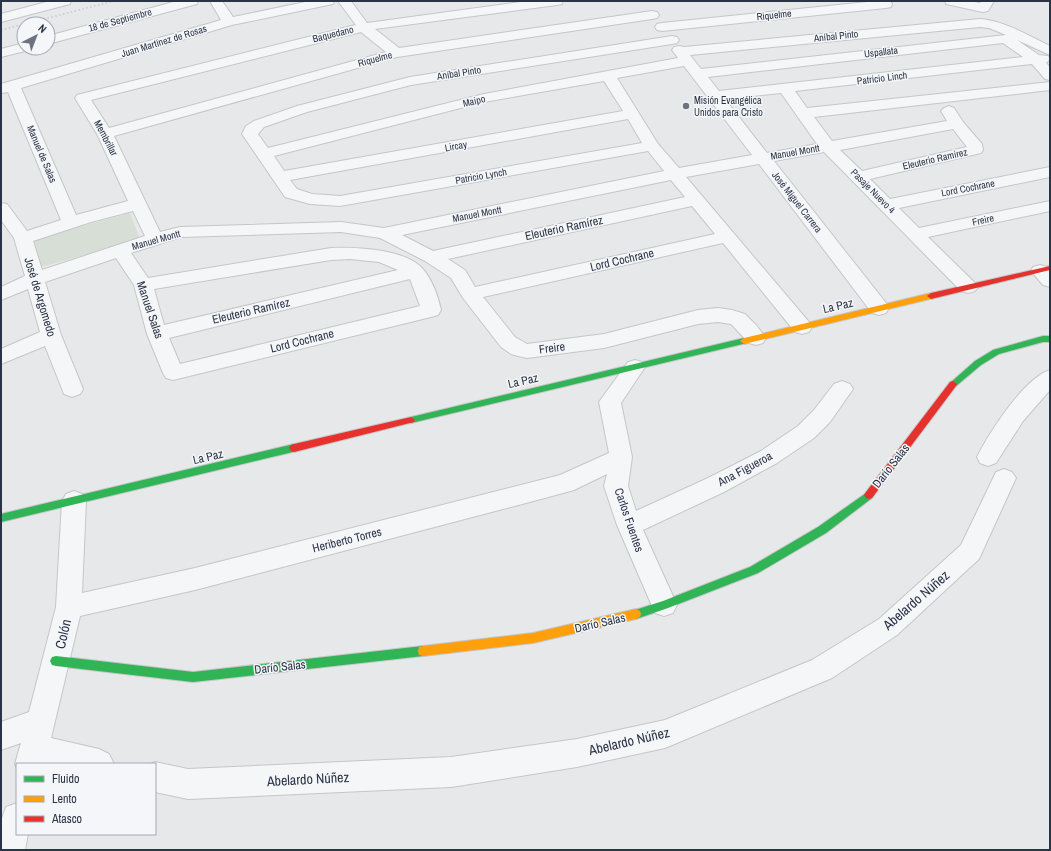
<svg xmlns="http://www.w3.org/2000/svg" width="1051" height="851" viewBox="0 0 1051 851" font-family="'Archivo Narrow',sans-serif">
  <rect width="100%" height="100%" fill="#e6e8ea"/>
  <path fill="#d6ded6" d="M130,213L140,239L38,268L30,240Z"/>
  <g fill="none" stroke-linecap="round" stroke-linejoin="round">
    <defs>
      <path id="street" d="M50,1H71L70,4L1,22V14Z
        M177,1H198L197,4L48,44V36Z
        M210,1H222L233,17L310,1H334L333,4L328,5L232,25L21,88L76,215L128,201L97,134L75,98L77,95L356,25L338,1H351L367,23L528,1H563L562,4L557,5L375,29L399,48L652,11L657,12L659,15L657,18L652,19L397,57L114,136L160,232L180,227L341,222L384,228L664,171L648,151L340,206L310,204L285,197L242,134L246,126L254,121L297,106L410,77L672,36L677,37L679,40L677,43L672,44L411,85L307,112L264,127L258,134L268,148L484,94L678,58L672,50L674,47L679,46L684,47L980,19C1005,21 1027,35 1050,46V55L1017,40L1039,55L1048,56L1050,59L1046,63L1050,67V80L1045,79L1032,64L795,91L807,108L1050,82V90L814,117L832,141L947,121L941,111L944,108L949,106L954,108L963,122L982,144L983,150L981,153L870,179L890,199L1050,167V177L899,208L919,228L1050,201V211L928,237L975,283L978,287L975,291L968,293L961,291L824,152L774,161L886,303L889,308L886,313L879,315L872,313L759,164L686,177L809,322L812,327L809,332L802,334L795,332L723,243L483,297L515,337L527,344L604,334L698,310L718,308L732,310L745,314L756,325L766,338L763,343L756,345L749,343L731,324L718,322L698,324L604,348L527,358L518,356L511,354L501,347L463,298L451,278L425,261L380,238L341,232L181,237L131,253L148,278L331,248C356,247 404,249 422,268C432,279 438,296 441,310L438,315L431,317L173,380L166,378L163,373L147,334L134,285L116,258L45,282L61,335L83,389L80,394L72,397L64,394L45,346L1,364V349L40,332L28,289L1,300V287L25,276L14,238L1,220V203L7,204L27,231L61,220L8,92L1,93V84L221,20ZM980,27L989,28L1006,35L701,69L690,55ZM361,32L386,52L109,128L91,100ZM1003,43L1023,57L719,91L708,77ZM684,66L752,155L679,168L658,144L617,78ZM604,81L623,111L284,171L274,156L484,102ZM781,93L817,144L767,153L725,99ZM628,119L642,143L340,196L312,194L297,189L290,180ZM953,129L967,147L862,171L840,150ZM671,180L685,197L433,251L402,235ZM692,206L715,234L475,287L465,270L448,259ZM133,211L145,236L42,270L33,241L91,222ZM350,259L379,262L398,270L164,325L154,289L331,260ZM410,279L420,306L180,364L169,338Z
        M877,1H890L892,4L891,7L886,8L662,31L657,30L655,27L657,24L662,23Z
        M945,1H969L980,3L981,1H994L988,11L983,12L946,4Z
        M24,43V48H30L29,50L1,57V49Z
        M1040,265L1047,267L1050,270V287L1043,285L1031,271L1033,267Z
        M635,360L642,362L645,367L621,403L632,457L628,486L636,511L708,478L761,451L798,426L814,410L834,384L842,381L850,384L853,389L830,422L814,438L777,463L724,492L643,530L677,605L673,613L664,616L655,613L617,525L604,486L607,474L574,490L541,499L195,590L80,616L51,738L99,749L109,754L114,764H17V768L15,764L21,743L1,750V722L29,712L56,607L62,501L66,494L74,491L82,494L86,501L82,593L195,568L560,475L609,453L599,402L628,362Z
        M1050,370V390L1023,421L996,463L988,466L980,463L977,457C989,433 1024,378 1050,370Z
        M1004,469L1012,472L1016,478L979,559L897,635L832,678L665,748L577,767L451,787L188,799L155,792V764H151L155,762L188,769L451,757L577,739L665,720L812,660L879,619L961,545L996,472Z
        M17,803V834H28L25,850H1V821L6,807Z"/>
      <path id="fast" d="M1043,336H1050V342H1043L999,354L981,365L956,386H950L949,384L975,361L993,350Z
        M744,338L748,341L747,343L411,423L407,420L411,417Z
        M294,444L297,445L299,448L297,451L1,522V514Z
        M869,491L872,492L874,495L872,498L826,533L758,573L668,608L636,619L632,617L631,614L632,611L663,601L750,567L818,527Z
        M423,646L427,647L428,651L427,655L423,656L193,682L56,666L52,665L50,661L52,657L56,656L193,672Z"/>
      <path id="slow" d="M931,293L934,294L935,296L934,298L744,344L740,341L744,338Z
        M636,609L640,611L641,614L640,617L636,619L533,643L423,656L419,655L418,651L419,647L423,646L533,633Z"/>
      <path id="jam" d="M1050,266V270L931,299L927,296L931,293Z
        M953,381L957,384L956,386L872,498L869,499L866,498L864,495L866,492L950,382Z
        M411,417L415,420L414,422L294,452L291,451L289,448L291,445L294,444Z"/>
    </defs>
    <use href="#street" stroke="#c4c6c8" stroke-width="2"/>
    <use href="#fast" stroke="#c4c6c8" stroke-width="2"/>
    <use href="#slow" stroke="#c4c6c8" stroke-width="2"/>
    <use href="#jam" stroke="#c4c6c8" stroke-width="2"/>
    <use href="#street" fill="#f5f6f7" fill-rule="evenodd"/>
    <use href="#fast" fill="#30b455" fill-rule="evenodd"/>
    <use href="#slow" fill="#ff9f0a" fill-rule="evenodd"/>
    <use href="#jam" fill="#e5322d" fill-rule="evenodd"/>
    <path stroke="#cecfd2" stroke-width="2" stroke-dasharray="1.5 2.5" stroke-linecap="butt" d="M1,30L114,1"/>
  </g>
  <circle fill="#6c737f" stroke="#f4f6f9" stroke-width="1.5" cx="686" cy="106" r="4"/>
  <g text-anchor="middle" dominant-baseline="central" stroke-width="3" stroke-linejoin="round" paint-order="stroke">
    <g font-size="10" fill="#2b3445" stroke="#f4f6f9">
      <text transform="translate(774 15) rotate(-6)">Riquelme</text>
      <text transform="translate(120 20) rotate(-15)">18 de Septiembre</text>
      <text transform="translate(333 34) rotate(-14)">Baquedano</text>
      <text transform="translate(836 36) rotate(-6)">Aníbal Pinto</text>
      <text transform="translate(164 41) rotate(-17)">Juan Martínez de Rosas</text>
      <text transform="translate(881 52) rotate(-7)">Uspallata</text>
      <text transform="translate(375 59) rotate(-15)">Riquelme</text>
      <text transform="translate(459 73) rotate(-9)">Aníbal Pinto</text>
      <text transform="translate(882 78) rotate(-7)">Patricio Linch</text>
      <text transform="translate(474 101) rotate(-13)">Maipo</text>
      <text transform="translate(106 138) rotate(62)">Membrillar</text>
      <text transform="translate(456 146) rotate(-10)">Lircay</text>
      <text transform="translate(795 152) rotate(-10)">Manuel Montt</text>
      <text transform="translate(42 154) rotate(67)">Manuel de Salas</text>
      <text transform="translate(935 159) rotate(-13)">Eleuterio Ramirez</text>
      <text transform="translate(481 176) rotate(-10)">Patricio Lynch</text>
      <text transform="translate(968 188) rotate(-11)">Lord Cochrane</text>
      <text transform="translate(873 191) rotate(45)">Pasaje Nuevo 4</text>
      <text transform="translate(797 202) rotate(52)">José Miguel Carrera</text>
      <text transform="translate(477 214) rotate(-11)">Manuel Montt</text>
      <text transform="translate(983 220) rotate(-12)">Freire</text>
      <text transform="translate(156 240) rotate(-16)">Manuel Montt</text>
    </g>
    <g font-size="10" fill="#2b3445" stroke="#f4f6f9" text-anchor="start">
      <text x="694" y="100">Misión Evangélica<tspan x="694" dy="12">Unidos para Cristo</tspan></text>
    </g>
    <g font-size="12" fill="#2b3445" stroke="#f4f6f9">
      <text transform="translate(564 228) rotate(-12)">Eleuterio Ramírez</text>
      <text transform="translate(622 260) rotate(-13)">Lord Cochrane</text>
      <text transform="translate(40 297) rotate(73)">José de Argomedo</text>
      <text transform="translate(838 306) rotate(-13)">La Paz</text>
      <text transform="translate(150 310) rotate(71)">Manuel Salas</text>
      <text transform="translate(251 311) rotate(-13)">Eleuterio Ramírez</text>
      <text transform="translate(302 341) rotate(-14)">Lord Cochrane</text>
      <text transform="translate(552 348) rotate(-7)">Freire</text>
      <text transform="translate(523 381) rotate(-13)">La Paz</text>
      <text transform="translate(208 457) rotate(-13)">La Paz</text>
      <text transform="translate(891 466) rotate(-52)">Darío Salas</text>
      <text transform="translate(745 469) rotate(-28)">Ana Figueroa</text>
      <text transform="translate(629 520) rotate(71)">Carlos Fuentes</text>
      <text transform="translate(347 540) rotate(-14)">Heriberto Torres</text>
      <text transform="translate(600 623) rotate(-13)">Darío Salas</text>
      <text transform="translate(280 667) rotate(-6)">Darío Salas</text>
    </g>
    <g font-size="14" fill="#2b3445" stroke="#f4f6f9">
      <text transform="translate(916 600) rotate(-41)">Abelardo Núñez</text>
      <text transform="translate(63 634) rotate(-77)">Colón</text>
      <text transform="translate(629 741) rotate(-13)">Abelardo Núñez</text>
      <text transform="translate(308 779) rotate(-3)">Abelardo Núñez</text>
    </g>
  </g>
  <rect width="1051" height="851" fill="none" stroke="#2b3445" stroke-width="4"/>
  <rect x="16" y="763" width="140" height="72" fill="#f4f6f9" stroke="#a4a8b1"/>
  <rect x="24" y="776" width="20" height="6" fill="#30b455" stroke="#a4a8b1"/>
  <text x="52" y="783" font-size="12" fill="#2b3445">Fluido</text>
  <rect x="24" y="796" width="20" height="6" fill="#ff9f0a" stroke="#a4a8b1"/>
  <text x="52" y="803" font-size="12" fill="#2b3445">Lento</text>
  <rect x="24" y="816" width="20" height="6" fill="#e5322d" stroke="#a4a8b1"/>
  <text x="52" y="823" font-size="12" fill="#2b3445">Atasco</text>
  <g transform="translate(36 36) rotate(42)"><circle r="19" fill="#f4f6f9" stroke="#a4a8b1"/>
  <path d="M0-3L7 15L0 10L-7 15Z" fill="#6c737f"/>
  <text y="-6" font-size="11" font-weight="bold" text-anchor="middle" fill="#2b3445">N</text>
  </g>
</svg>
